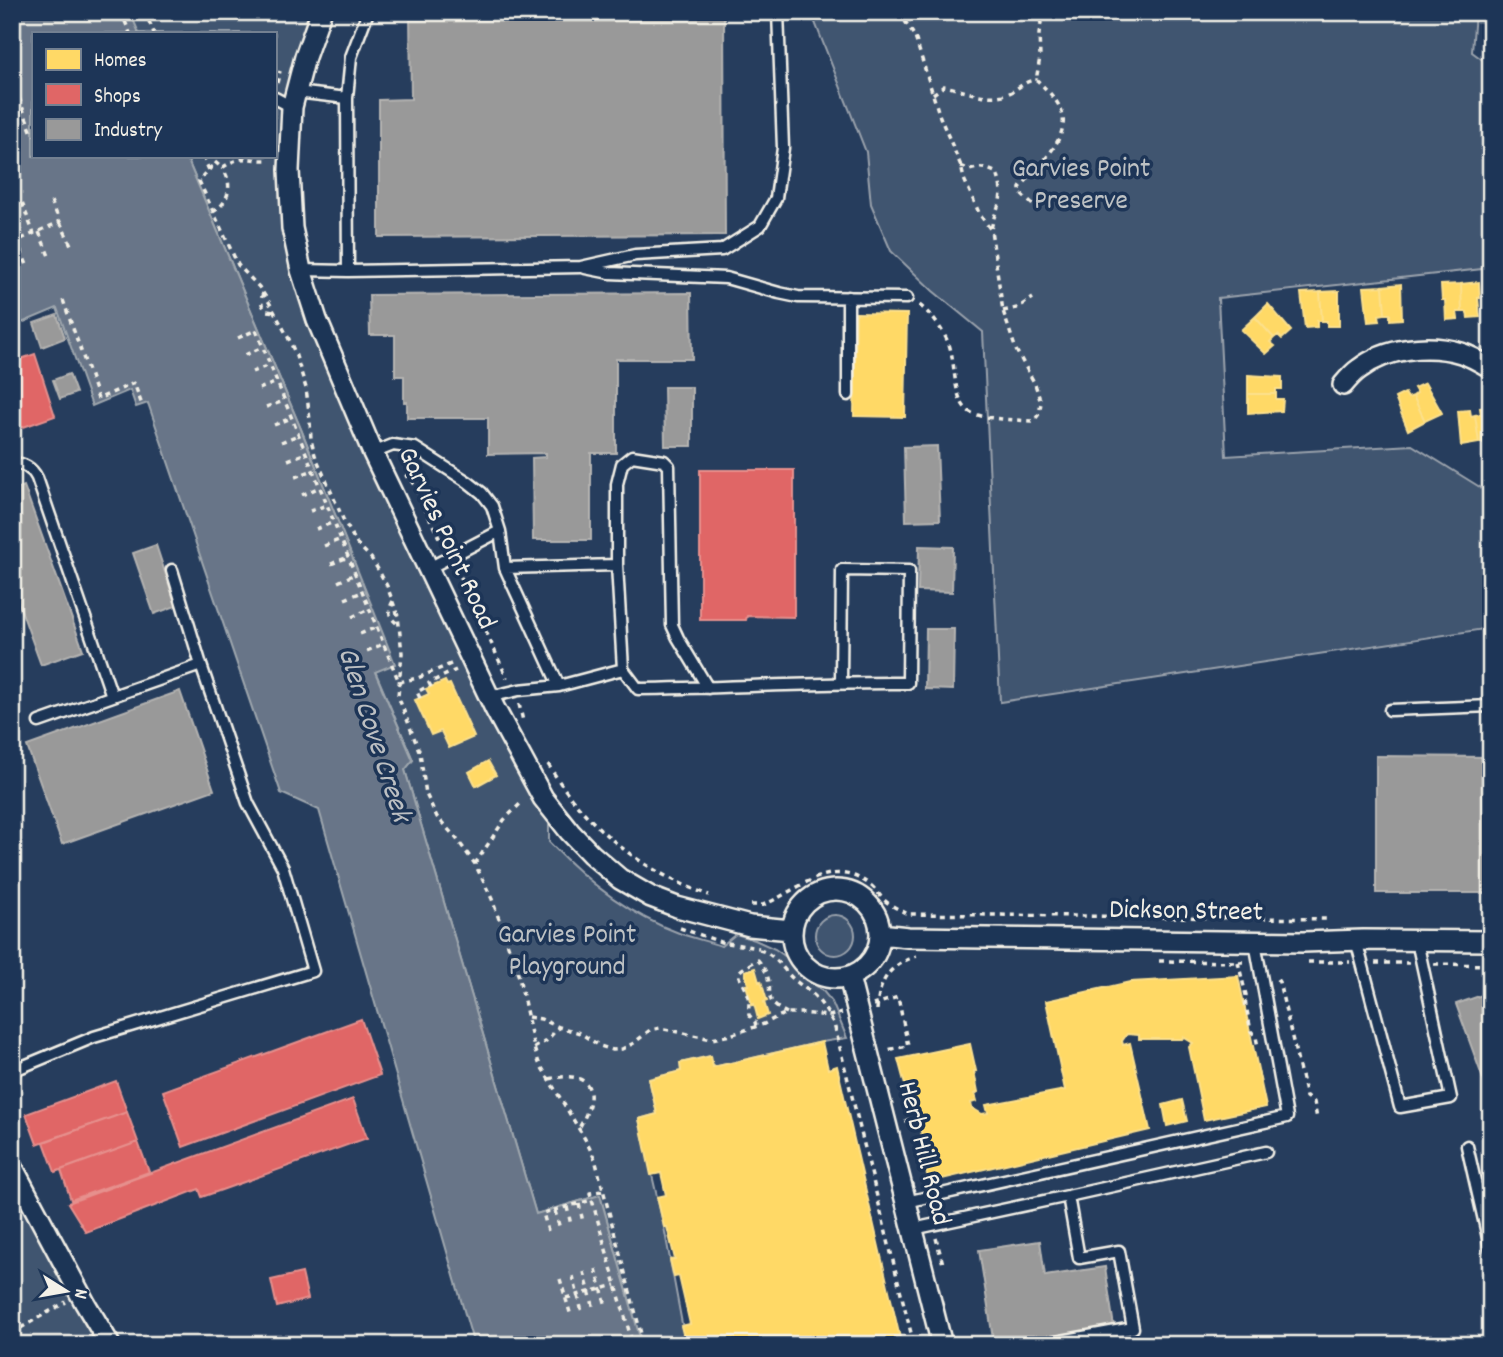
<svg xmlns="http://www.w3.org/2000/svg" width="1503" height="1357" viewBox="0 0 1503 1357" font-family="Dekko,sans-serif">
  <rect width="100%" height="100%" fill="#263d5d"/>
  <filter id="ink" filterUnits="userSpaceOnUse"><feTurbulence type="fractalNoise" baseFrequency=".0143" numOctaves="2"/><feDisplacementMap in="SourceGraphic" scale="14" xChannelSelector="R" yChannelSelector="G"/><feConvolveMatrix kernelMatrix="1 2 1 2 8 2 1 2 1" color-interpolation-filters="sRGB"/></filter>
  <g filter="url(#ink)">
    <path fill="#40546f" stroke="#9aa2ac" stroke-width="2" d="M122,12H324L294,107L293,209L319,319L549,817V842C585,880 629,915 679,933C692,938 707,941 721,946L736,934L755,940L775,949L786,957L803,976L823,991L832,1002L847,1038L822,1042L713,1067L710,1056L680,1063L681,1071L649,1079L657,1114L639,1119L664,1227L686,1345H642L600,1195L536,1214L405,770L413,760L375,671L394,664L301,429L186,156H275V33H131Z
      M811,12H1475L1472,52L1491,66V268L1218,298L1226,456L1412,445L1491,494V628L1000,702L983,332L933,291L891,251L871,204L866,152Z
      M815 935a20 20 0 1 1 40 0a20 20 0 1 1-40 0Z
      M12,1166L114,1345H12Z"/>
    <path fill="#677588" stroke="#9fa7ae" stroke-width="2" d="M12,12H130L139,33H33V156H186L301,429L395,664L375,672L413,760L405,770L536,1214L600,1195L642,1345H474L319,810L281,793L148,403L136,407L130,390L92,406L57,308L12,327Z"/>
    <path fill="#ffd966" stroke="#fce08d" stroke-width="2" d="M1479,282L1480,298H1478L1480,317L1468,318L1467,312H1462L1461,284Z
      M1401,284L1402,319L1390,320V314H1385L1383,286Z
      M1461,284L1462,312H1457L1458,319L1446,320L1445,300H1442L1441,285Z
      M1383,286L1385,314L1379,315L1380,321L1368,322L1364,287Z
      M1339,291V326H1327V321H1322L1320,292Z
      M1320,292L1322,321H1317V327L1305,328L1301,293Z
      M1268,304L1291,331L1282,339L1278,335L1274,338L1255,317Z
      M856,313L907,314L905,417L854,416Z
      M1255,317L1274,338L1270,342L1275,346L1266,354L1241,330Z
      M1248,375L1282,377V389H1276V394H1248Z
      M1425,383L1442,413L1425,421L1413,396L1417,393L1414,388Z
      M1405,393L1408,398L1413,396L1425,421L1408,430L1395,398Z
      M1248,394H1276V399H1283L1282,411L1248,413Z
      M1491,407V442L1479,443L1475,415L1481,414L1480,408Z
      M1470,410L1471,416L1475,415L1479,443L1461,446L1458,411Z
      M445,681L447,685L450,684L474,737L449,748L441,731L431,735L415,700L429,694L426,689Z
      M488,761L496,775L476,786L469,772Z
      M755,968L759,982L761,981L767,1001L764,1002L768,1015L758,1019L754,1004L752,1005L746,985H748L745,971Z
      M1238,976L1266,1107L1204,1120L1189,1047L1193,1043L1183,1037L1182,1039H1139V1035L1127,1034L1122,1041L1123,1045L1130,1043L1150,1130L929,1182L923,1158H927L910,1084L905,1085L898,1059L970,1044L976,1071H974L978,1092L975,1094L977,1101L971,1103L972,1108L982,1114L988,1113L986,1105L1065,1090L1046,1001L1130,982Z
      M822,1042L828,1069L837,1066L900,1338L872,1345H686L681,1326L690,1324L679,1276L674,1277L670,1260L675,1259L667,1227H664L657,1197L666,1195L661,1173L651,1175L639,1119L657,1114L649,1079L681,1071L680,1063L711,1056L713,1067Z
      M1182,1100L1187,1121L1167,1126L1163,1105Z"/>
    <path fill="#e06666" stroke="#e6908d" stroke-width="2" d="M35,354L55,416L12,431V362Z
      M700,470H794V617L747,616L746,620H700Z
      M12,715L19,734L12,737Z
      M361,1019L380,1075L183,1147L163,1091Z
      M116,1081L127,1112L37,1144L26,1114Z
      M353,1099L367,1138L202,1197L199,1189L86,1232L68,1203Z
      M127,1112L138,1142L55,1172L44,1142Z
      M138,1142L149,1172L71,1200L61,1170Z
      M302,1273L308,1299L277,1307L271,1280Z"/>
    <path fill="#999" stroke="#b4b3b1" stroke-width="2" d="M410,12H724L725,235L379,237V100L411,99Z
      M691,293L692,359H616V453H591V540H533L532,458L546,457V453L488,454V418H407V402H404V376H395V335H370L369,295Z
      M57,315L65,338L42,347L34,323Z
      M69,374L76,393L60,399L53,380Z
      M664,387H692V446H665Z
      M937,446L940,520L906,521L904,447Z
      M24,486L83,650L41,665L12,585V491Z
      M156,545L176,606L154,614L133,553Z
      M919,546L953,547L952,592L918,591Z
      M926,629H954L953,690L925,689Z
      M180,691L214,790L62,844L27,746Z
      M1376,756L1491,757V893H1376Z
      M1491,992V1101L1456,1004Z
      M1040,1241L1045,1276L1105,1267L1114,1327L994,1345L979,1250Z"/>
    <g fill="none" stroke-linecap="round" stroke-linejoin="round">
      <defs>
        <path id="service" d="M368,12L351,57L347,98L348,271L581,267L635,255L722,250L760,226L776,198L783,148L778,12
          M296,92L347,98
          M275,98L292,107
          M585,268L610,273L726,278L779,293L798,297L907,298
          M301,270L348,271
          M848,395V297
          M373,453L393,445L415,448L468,482L482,493L492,506L500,531L505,568L559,686
          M12,463C24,463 32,468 37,478L112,696
          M617,565V484L622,464L632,456L664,461L669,466L672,625L678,638L708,688
          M427,569L500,531
          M172,570L201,665
          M623,669L638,689C728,688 818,682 908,683L909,571L842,570L841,682
          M489,697L519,690L559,686L623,669L617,565L505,568
          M1390,710L1491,706
          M1356,940L1400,1107L1451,1098L1417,941
          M12,1071L94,1037L313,971L283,868L248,803L201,665L39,722
          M1467,1146L1491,1251
          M1068,1196L1266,1152
          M906,1202L1287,1117L1255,942
          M913,1229L1068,1196L1079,1258L1119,1251L1133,1328L1039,1345
          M875,1344V1345"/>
        <path id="minor" d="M321,12L305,57L292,107L289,170L292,228L301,270L317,320L373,453L495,709L543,798L570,832L591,854L620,879L651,897L677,907L750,926L791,930
          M1343,385C1348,379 1353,373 1359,369C1386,348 1429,343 1461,353C1471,356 1481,362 1491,368
          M792 934a44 44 0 1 1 88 0a44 44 0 1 1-88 0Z
          M880,934L908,937L1303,942L1363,940L1491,941
          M849,977L942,1345
          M12,1166L85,1303L110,1345"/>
      </defs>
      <use href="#service" stroke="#f4f1e8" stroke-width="15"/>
      <use href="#minor" stroke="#f4f1e8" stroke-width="24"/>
      <path stroke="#f4f1e8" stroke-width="3.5" stroke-dasharray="5 5" stroke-linecap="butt" d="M121,12L130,33
        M145,12L154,33
        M902,12L903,18L915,37L940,117L961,166L964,179L980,215L991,230L1003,311L1016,350L1035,384L1041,403L1039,414L1036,418L1032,421C1017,420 984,419 972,413C951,403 957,362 948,342C941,327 931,314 918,304
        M1036,12L1041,23L1039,34L1040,57L1037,75V80
        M12,80L19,98L12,101
        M277,83L280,71
        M933,94L944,86C964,90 986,101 1007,94C1018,90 1024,80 1037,80C1046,89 1056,98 1061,110C1073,137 1035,169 1020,188V193L1036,208
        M19,98L33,136
        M203,156L209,170L199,181L238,265L259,287L269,302L288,337L295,353L306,388L310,420L311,440L315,455L343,519L357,544L371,558L379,571L387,586L398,616L402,653L398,696L420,753L426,794L437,817L456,838L475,864L492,899L519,977L534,1048L539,1063L585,1139L595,1159L644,1345
        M961,166L970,170C981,166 986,168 997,173C1007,202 995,205 991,230
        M209,170L215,162L222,168C243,153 247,161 269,160
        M22,203L34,234
        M213,212C229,203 234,183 222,168
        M60,222L71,245
        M39,232L49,256
        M17,241L27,265
        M12,243L60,222L51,201
        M263,293C260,301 261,305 267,311L275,312
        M63,300L98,399L134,383L142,405
        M1003,311L1017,308L1033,298
        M238,338L256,330L399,682L418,678L453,663
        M245,355L263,347
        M252,372L269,365
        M259,389L277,382
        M266,407L284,401
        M274,425L291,418
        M281,442L298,435
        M288,460L306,453
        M295,477L313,470
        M405,477L409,475L443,546
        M302,495L320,487
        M310,511L327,505
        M316,529L334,522
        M324,546L341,539
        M331,564L348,557
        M456,568L465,585L507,678
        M338,582L355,574
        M345,599L362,592
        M393,601C387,612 389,618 399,625
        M352,617L369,609
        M360,634L377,627
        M367,651L383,644
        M431,687L429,683L456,670
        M420,698L417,692L430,685
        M519,704L523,721
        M548,764C585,826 641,871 709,895
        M475,864L504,820L523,801
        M751,905H763
        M763,907V905C798,891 829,856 869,884C876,889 879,895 884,900C891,906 900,910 908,914L1330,919
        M680,928L721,942L759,948
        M759,950C777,954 783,972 797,982C804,988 812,992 818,1000C824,1007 829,1016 834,1024L914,1345
        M1159,961L1243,962
        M1238,962L1246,995L1245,1000L1251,1031L1256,1037L1258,1047
        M1308,962H1350
        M1375,963H1409
        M1434,964L1491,965
        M1277,979L1279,982L1306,1097L1314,1102L1317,1119
        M873,1005L898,997L908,1046L887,1050L886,1048
        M877,1010C879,980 889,965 917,956
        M528,1017L541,1019L559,1027
        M756,1026L755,1022L749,1015C748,1009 750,1003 748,997C740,973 728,975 758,960C761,964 765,969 767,975C774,993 761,1001 787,1013
        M534,1048L546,1041L559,1027L580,1033L600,1046L613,1050L622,1049L634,1043L650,1030L660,1028L712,1039L730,1035L764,1024L777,1017L787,1013H801L829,1016L842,1013
        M549,1079C594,1069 599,1094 579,1128
        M905,1121L918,1117
        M602,1191L590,1193L633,1345
        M579,1204L583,1222
        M567,1207L571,1225
        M555,1211L560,1229
        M548,1231L543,1213L592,1200
        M936,1238L943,1264
        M596,1269L606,1306
        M584,1272L594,1309
        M573,1276L582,1312
        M560,1279L571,1316
        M566,1298L616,1285
        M12,1333L66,1302"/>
      <use href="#service" stroke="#1d3557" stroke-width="10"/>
      <use href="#minor" stroke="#1d3557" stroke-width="19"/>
    </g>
  </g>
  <g text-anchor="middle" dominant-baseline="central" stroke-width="7" stroke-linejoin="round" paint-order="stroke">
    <g font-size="28" fill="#bec2c4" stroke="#1d3557">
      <text x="1081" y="171">Garvies Point<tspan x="1081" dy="32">Preserve</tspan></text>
      <text x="567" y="937">Garvies Point<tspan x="567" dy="32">Playground</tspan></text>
    </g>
    <g font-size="28" fill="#f4f1e8" stroke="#1d3557">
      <text transform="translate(445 539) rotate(65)">Garvies Point Road</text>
      <text transform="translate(1186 913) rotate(1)">Dickson Street</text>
      <text transform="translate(922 1154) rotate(76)">Herb Hill Road</text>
    </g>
    <g font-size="30" font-style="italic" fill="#bcbfc2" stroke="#1d3557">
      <text transform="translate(372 735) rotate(72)">Glen Cove Creek</text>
    </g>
  </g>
  <rect width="1503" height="1357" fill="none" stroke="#1d3557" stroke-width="42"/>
  <rect x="21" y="21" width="1461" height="1315" fill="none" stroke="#f4f1e8" stroke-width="2.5" filter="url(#ink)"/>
  <rect x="32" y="32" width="245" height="126" fill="#1d3557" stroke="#738091" stroke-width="2"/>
  <rect x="46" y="49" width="35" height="21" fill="#ffd966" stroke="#738091" stroke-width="2"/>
  <text x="94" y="66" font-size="21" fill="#f4f1e8">Homes</text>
  <rect x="46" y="84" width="35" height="21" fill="#e06666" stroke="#738091" stroke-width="2"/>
  <text x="94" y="102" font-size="21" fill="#f4f1e8">Shops</text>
  <rect x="46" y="119" width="35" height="21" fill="#999999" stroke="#738091" stroke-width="2"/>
  <text x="94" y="136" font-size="21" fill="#f4f1e8">Industry</text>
  <g transform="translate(66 1291) rotate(101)" stroke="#1d3557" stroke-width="5" paint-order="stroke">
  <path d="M0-5L12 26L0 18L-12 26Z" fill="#f4f1e8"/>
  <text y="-10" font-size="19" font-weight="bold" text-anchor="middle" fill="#f4f1e8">N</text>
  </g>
</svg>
